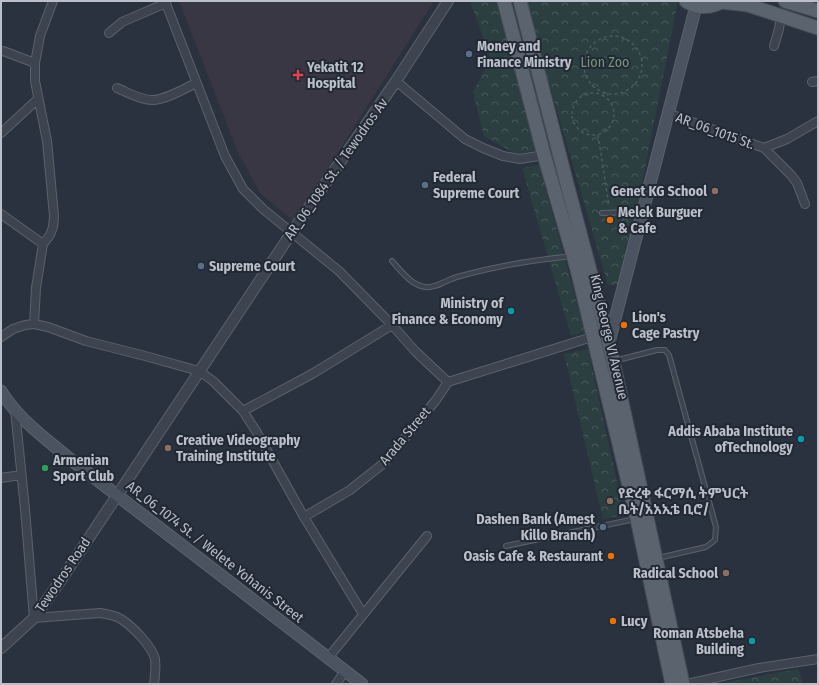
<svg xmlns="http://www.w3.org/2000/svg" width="819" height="685" viewBox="0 0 819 685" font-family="'Fira Sans Condensed','Noto Sans Ethiopic',sans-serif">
  <defs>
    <pattern id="forest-crowns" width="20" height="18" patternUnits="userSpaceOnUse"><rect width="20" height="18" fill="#2c3f40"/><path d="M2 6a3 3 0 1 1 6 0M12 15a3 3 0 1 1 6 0" fill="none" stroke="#48595a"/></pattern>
  </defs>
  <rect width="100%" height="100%" fill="#29323e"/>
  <path fill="#393743" d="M179,1H434L294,222L260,193L237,150Z"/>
  <path fill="url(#forest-crowns)" d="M470,1H498L539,150L516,154L484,136L473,92L491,59Z
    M525,1H678L622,285H608Z
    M539,165L585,332L571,336L522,168Z
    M588,349L624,515L603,519L564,354Z
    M798,669L804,684H715Z"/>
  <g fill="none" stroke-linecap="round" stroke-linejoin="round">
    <defs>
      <path id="service" d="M602,213L637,212
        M392,261C401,271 411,285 425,287C435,289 448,279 457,277C495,266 533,260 572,256
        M614,361L657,350H665L669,355L716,527L715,540L706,547L658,558
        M506,546L635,519"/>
      <path id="minor" d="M165,1L225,156L243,189L263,209L339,271L392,325L416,352L448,382
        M109,33L122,22L166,3
        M774,46L779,29L781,16
        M3,51L35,63
        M396,81L465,139L483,148L503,156L520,159L544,155
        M812,82L818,81
        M117,88C127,92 140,100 152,100C165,100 184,89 196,83
        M667,113L764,148L787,139L818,121
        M1,133L38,99
        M764,148L791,175L797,183L805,204
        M1,214L43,244
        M34,324L36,288L43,244L50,235L53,227L54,216L47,141L35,81V63L40,36L53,1
        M1,337L13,329L25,325L34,324L48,327L86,341L145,356L199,371L213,381L243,411L256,431L304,517
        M15,410L25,509L34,618L100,613C107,614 114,615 121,619C132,626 152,646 155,659C156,667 155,676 154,684
        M243,411L312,374L392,325
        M1,478L21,475
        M363,614L304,517L350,490L384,463L436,400L448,382L592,337
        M328,658L427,536
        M336,684L345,671
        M687,684L759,668L818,659"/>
      <path id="tertiary" d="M1,648L34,618L61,580L292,232L396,81L448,1"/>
      <path id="secondary" d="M597,356L609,342L696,6
        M1,391C18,419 45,438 70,459L362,684"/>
      <path id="primary" d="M504,1L544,155L577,269L637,519L672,684
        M520,1L567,184L609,342L683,684
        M686,1C698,9 712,8 723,1
        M785,1L818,11
        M722,2L748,5L818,28"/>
    </defs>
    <use href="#service" stroke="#5b626c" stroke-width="6"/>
    <use href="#minor" stroke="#5b626c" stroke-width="10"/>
    <use href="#tertiary" stroke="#5b626c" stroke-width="12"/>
    <use href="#secondary" stroke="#5b626c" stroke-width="13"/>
    <use href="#primary" stroke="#474d58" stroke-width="15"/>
    <path stroke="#4b5b5e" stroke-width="1.5" stroke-dasharray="3 3" stroke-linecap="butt" d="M584 65a29 29 0 1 1 58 0a29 29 0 1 1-58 0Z
      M572 114a21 21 0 1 1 42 0a21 21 0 1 1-42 0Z
      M598,135L609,206"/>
    <use href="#service" stroke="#3d444f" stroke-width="4"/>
    <use href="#minor" stroke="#3d444f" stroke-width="8"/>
    <use href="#tertiary" stroke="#3d444f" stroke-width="10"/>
    <use href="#secondary" stroke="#4b5361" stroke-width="11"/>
    <use href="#primary" stroke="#5b636e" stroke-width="13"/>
  </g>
  <g fill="#5c6f8a" stroke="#222934" stroke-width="1.5">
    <circle cx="469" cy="54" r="4"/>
    <circle cx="425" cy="185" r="4"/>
    <circle cx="201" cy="266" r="4"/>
    <circle cx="603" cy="527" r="4"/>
  </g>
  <path fill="#e0444e" stroke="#222934" stroke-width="1.5" d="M296 69h4v4h4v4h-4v4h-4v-4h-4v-4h4z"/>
  <g fill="#8d6e63" stroke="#222934" stroke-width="1.5">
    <circle cx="715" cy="191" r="4"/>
    <circle cx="168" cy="448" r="4"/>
    <circle cx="610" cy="501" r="4"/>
    <circle cx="726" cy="573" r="4"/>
  </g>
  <g fill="#e8710a" stroke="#222934" stroke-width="1.5">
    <circle cx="610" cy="220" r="4"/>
    <circle cx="624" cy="325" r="4"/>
    <circle cx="611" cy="556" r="4"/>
    <circle cx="613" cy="621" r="4"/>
  </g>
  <g fill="#0f9aa8" stroke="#222934" stroke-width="1.5">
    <circle cx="511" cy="311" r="4"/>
    <circle cx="801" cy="439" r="4"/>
    <circle cx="752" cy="641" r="4"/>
  </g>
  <circle fill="#2e9e5b" stroke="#222934" stroke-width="1.5" cx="45" cy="468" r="4"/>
  <g text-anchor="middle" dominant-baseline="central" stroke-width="4" stroke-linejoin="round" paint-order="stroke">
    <g font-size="14" font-weight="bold" fill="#babfc9" stroke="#222934" text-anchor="start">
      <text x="477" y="46">Money and<tspan x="477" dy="16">Finance Ministry</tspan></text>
      <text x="307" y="67">Yekatit 12<tspan x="307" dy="16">Hospital</tspan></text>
      <text x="433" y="177">Federal<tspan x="433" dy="16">Supreme Court</tspan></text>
      <text x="707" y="191" text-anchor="end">Genet KG School</text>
      <text x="618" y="212">Melek Burguer<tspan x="618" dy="16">&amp; Cafe</tspan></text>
      <text x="209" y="266">Supreme Court</text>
      <text x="503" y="303" text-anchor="end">Ministry of<tspan x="503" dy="16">Finance &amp; Economy</tspan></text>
      <text x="632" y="317">Lion's<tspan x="632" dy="16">Cage Pastry</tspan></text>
      <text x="793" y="431" text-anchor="end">Addis Ababa Institute<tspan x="793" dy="16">ofTechnology</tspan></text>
      <text x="176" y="440">Creative Videography<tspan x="176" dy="16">Training Institute</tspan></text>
      <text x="53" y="460">Armenian<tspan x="53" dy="16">Sport Club</tspan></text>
      <text x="618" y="493">የድረቀ ፋርማሲ ትምህርት<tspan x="618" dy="16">ቤት/አአኢቴ ቢሮ/</tspan></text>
      <text x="595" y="519" text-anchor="end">Dashen Bank (Amest<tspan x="595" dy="16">Killo Branch)</tspan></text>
      <text x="603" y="556" text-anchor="end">Oasis Cafe &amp; Restaurant</text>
      <text x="718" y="573" text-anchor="end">Radical School</text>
      <text x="621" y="621">Lucy</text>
      <text x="744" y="633" text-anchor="end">Roman Atsbeha<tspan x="744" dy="16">Building</tspan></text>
    </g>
    <g font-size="14" fill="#74977c" stroke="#222934">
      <text x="605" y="62">Lion Zoo</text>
    </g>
    <g font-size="14" fill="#babfc9" stroke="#222934">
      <text transform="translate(715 131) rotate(20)">AR_06_1015 St.</text>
      <text transform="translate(336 169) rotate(-55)">AR_06_1084 St. / Tewodros Av</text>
      <text transform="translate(609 337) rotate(77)">King George VI Avenue</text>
      <text transform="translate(405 436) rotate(-50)">Arada Street</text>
      <text transform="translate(215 552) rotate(38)">AR_06_1074 St. / Welete Yohanis Street</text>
      <text transform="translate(63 575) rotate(-56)">Tewodros Road</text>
    </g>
  </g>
  <rect width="819" height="685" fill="none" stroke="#babfc9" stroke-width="4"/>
</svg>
